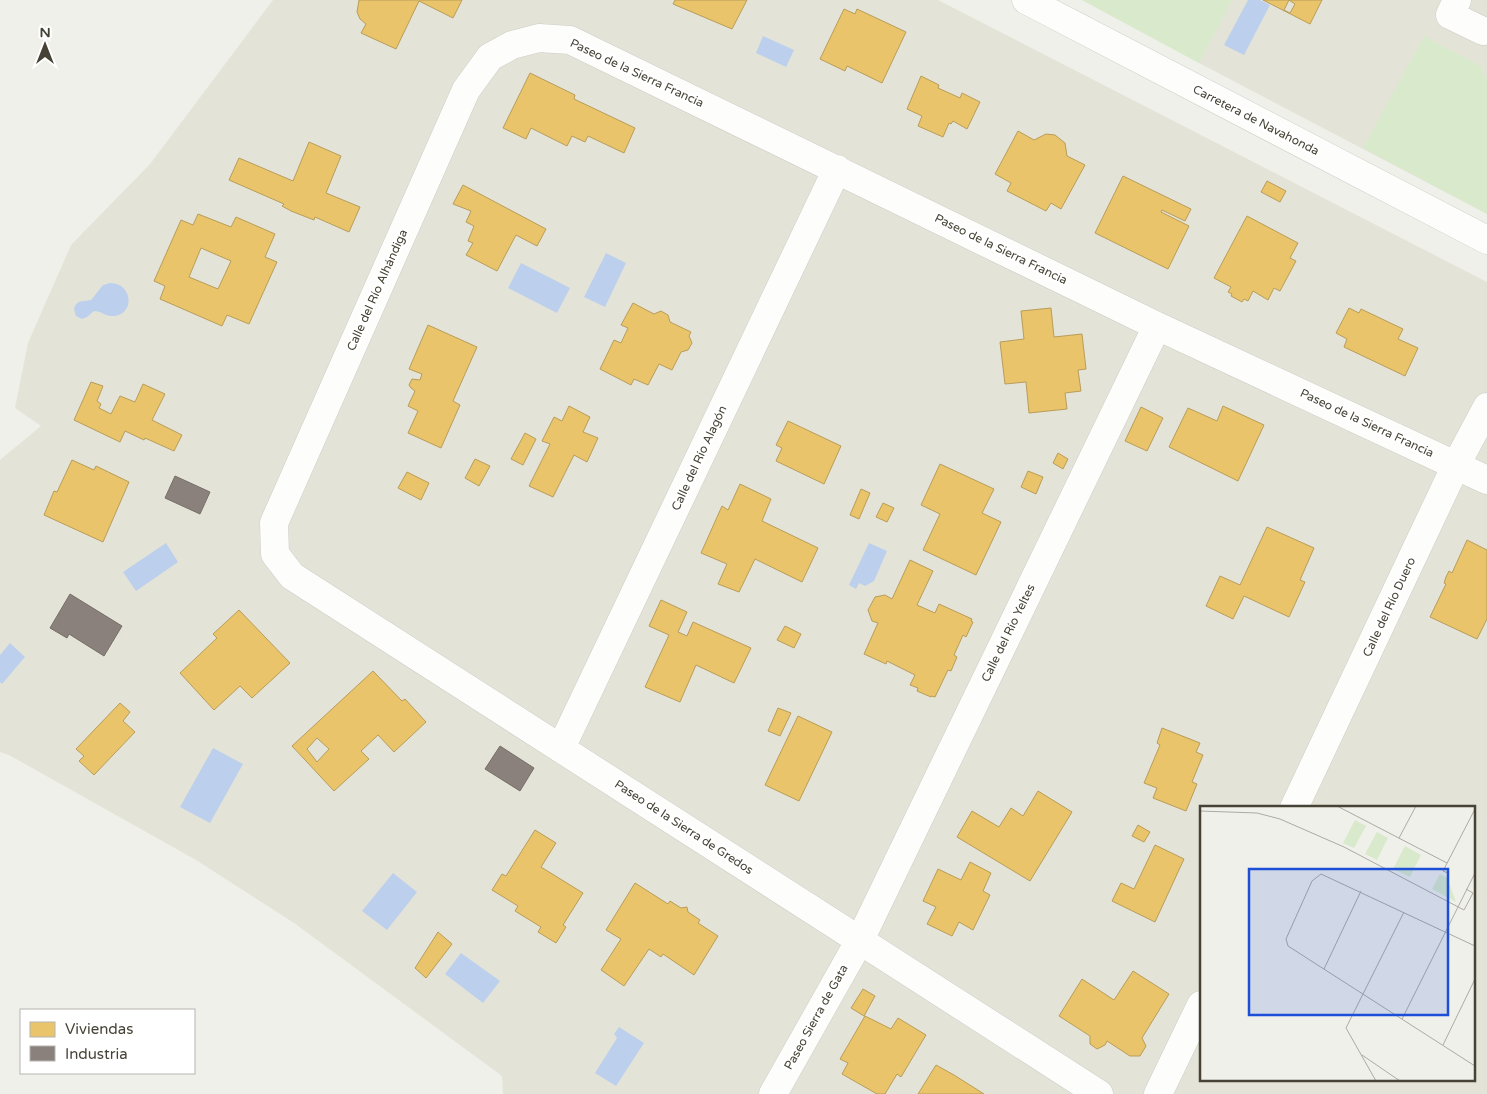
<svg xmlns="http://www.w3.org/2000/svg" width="1487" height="1094" viewBox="0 0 1487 1094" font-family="'Varela Round',sans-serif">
  <rect width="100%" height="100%" fill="#f0f0ea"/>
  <path fill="#e4e3d7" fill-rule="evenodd" d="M273,0H938L1487,282V1094H503L502,1076L294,923L196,860L9,755L0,752V460L41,426L15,408L28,343L71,245L150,164ZM1201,808H1473V1080H1201Z
    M1082,0H1487V214L1199,63Z"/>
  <path fill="#d8eacb" d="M1082,0H1232L1199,63Z
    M1424,36L1481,66L1487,80V214L1363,148Z"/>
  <path fill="#bcd0ed" d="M1248,0H1260L1270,5L1244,55L1224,45Z
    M763,36L794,50L786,67L756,53Z
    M606,253L626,263L605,307L584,297Z
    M521,263L570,288L557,313L508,288Z
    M110,283C133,283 135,314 114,316C106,317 101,311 94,311L87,317L82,319L76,316L74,309C77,299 83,302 91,300L103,285Z
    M166,543L178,562L136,591L123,572Z
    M869,543L887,551L874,581L865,586L859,583L856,589L849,585Z
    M10,643L25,657L2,684L0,682V655Z
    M213,748L243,764L210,823L180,807Z
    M393,873L417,892L387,930L362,911Z
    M461,953L500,981L483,1003L445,974Z
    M619,1027L644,1043L616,1086L595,1073L617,1038L614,1034Z"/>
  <path fill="#e9c46a" stroke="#b89d5a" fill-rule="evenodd" d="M359,0H462L453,18L419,1L396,49L361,33L366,24L360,19L357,12Z
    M675,0H747L732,29L673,4Z
    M1263,0H1322L1310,24ZM1289,0L1295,4L1290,13L1284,10Z
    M844,9L855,14L857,9L906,32L882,83L847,66L845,71L820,59Z
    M530,73L575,95L574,99L635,128L624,153L588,136L585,142L572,136L567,146L531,128L526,139L503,128Z
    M921,76L939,85L938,88L960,98L962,93L980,102L967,129L953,121L951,124L949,123L943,137L918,126L922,116L907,109Z
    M1018,131L1034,140L1046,134L1055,135L1065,143L1067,156L1085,165L1061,209L1051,203L1046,211L1007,191L1011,183L995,174Z
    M309,142L341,156L326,193L360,207L349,232L315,217L314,220L291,211L282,206L284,204L229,180L239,158L293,181Z
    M1123,176L1191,209L1185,221L1162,210L1161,212L1189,226L1168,269L1095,233Z
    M1267,181L1286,191L1280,202L1261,192Z
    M463,185L546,229L537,246L516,235L497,271L466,255L473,243L468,241L474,226L466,222L471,211L453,204Z
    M198,214L231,227L236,217L275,234L265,257L277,262L249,324L227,315L222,326L160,299L165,286L154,281L181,220L193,225ZM201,248L231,261L218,289L189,277Z
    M1247,216L1298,243L1290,258L1296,261L1280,291L1274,288L1268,300L1253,291L1248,301L1244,299L1242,302L1231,296L1232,294L1228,292L1231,287L1214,278Z
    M633,303L654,314L661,311L668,315L670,322L691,332L689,336L692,343L688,350L681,352L672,370L659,364L648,385L634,379L631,385L600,369L614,340L621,343L628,328L621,325Z
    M1051,308L1054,337L1082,334L1086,369L1078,370L1081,391L1065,393L1067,409L1029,413L1026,382L1005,384L1000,342L1024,339L1021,311Z
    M1349,308L1359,313L1361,309L1403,329L1398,339L1418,348L1405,376L1344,347L1347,339L1336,333Z
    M428,325L477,347L453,401L460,405L441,448L408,433L418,411L408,406L415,391L411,388L409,385L412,379L420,380L422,374L409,369Z
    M91,382L103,386L97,401L101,404L99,408L111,414L120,396L135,402L143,384L165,394L152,420L182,435L174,451L145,438L144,440L125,431L120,442L74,420Z
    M569,406L590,417L583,432L598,438L587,462L574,455L553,497L529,486L550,444L542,441L554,417L562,421Z
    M1223,406L1264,425L1238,481L1169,447L1188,408L1217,421Z
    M1141,407L1163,418L1147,451L1125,441Z
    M788,421L841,446L824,484L776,461L782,448L776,445Z
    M525,433L536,439L523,465L511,459Z
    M1058,453L1068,459L1063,469L1053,463Z
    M475,459L490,466L479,486L465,478Z
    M72,460L94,470L96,466L129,482L103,542L44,515L54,491L57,492Z
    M940,464L994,489L982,513L1001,522L976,575L923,550L940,514L921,505Z
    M1028,471L1043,477L1036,494L1021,487Z
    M407,472L429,483L421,500L398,488Z
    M740,484L771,499L762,521L818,548L802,582L755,559L739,592L718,584L727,564L701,553L722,506L728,510Z
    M861,489L870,493L859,519L850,515Z
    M883,503L894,508L887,522L876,517Z
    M1267,527L1314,548L1300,580L1305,582L1289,617L1244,596L1233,619L1206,606L1220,576L1240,585Z
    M1467,540L1487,550V619L1477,639L1430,617L1446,584L1444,583L1446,577L1449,571L1452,573Z
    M910,560L933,571L917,605L935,613L939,604L972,619L971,621L973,622L966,637L963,635L954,655L957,657L951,671L948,670L935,697L931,696V697L917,691L918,688L910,685L915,675L887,661L886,664L864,654L878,623L872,621L868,610L875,597L885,595L892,599Z
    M661,600L687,612L678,632L687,636L693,622L751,648L734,683L696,665L680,702L645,687L669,635L649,626Z
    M239,610L290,663L252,698L240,686L214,710L180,673L217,638L213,634Z
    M785,626L801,634L794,648L777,640Z
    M373,671L402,701L405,699L426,722L394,752L378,735L361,751L369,759L334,791L292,746ZM317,738L329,749L317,762L307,749Z
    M120,703L130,712L123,721L135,732L94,775L79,761L84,756L76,749Z
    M778,708L791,713L780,736L768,731Z
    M798,716L832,732L799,801L765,785Z
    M1162,728L1200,743L1196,752L1203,755L1192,782L1197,784L1186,811L1153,798L1157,788L1144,783L1160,745L1157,743Z
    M1038,791L1072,812L1030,881L957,837L972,811L999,827L1011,808L1023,816Z
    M1138,825L1150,832L1144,842L1132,836Z
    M535,830L556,843L541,867L583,893L563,925L566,927L556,943L538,932L541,927L515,911L518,906L492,890L502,874L506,876Z
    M1155,845L1184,859L1155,922L1112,901L1121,883L1134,889Z
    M970,862L991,873L983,891L990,895L973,930L959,922L952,936L927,924L936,907L923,901L938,869L961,880Z
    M635,883L668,904L670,901L681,908L687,907L688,912L700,920L698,923L718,936L694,975L663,954L661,957L649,949L624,986L601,970L621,939L606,930Z
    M438,932L452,944L426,978L415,968Z
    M1133,971L1169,994L1142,1038L1146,1046L1140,1056H1130L1107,1041L1105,1045L1097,1049L1090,1044V1036L1059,1016L1082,979L1114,1000Z
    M863,989L875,996L864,1016L851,1008Z
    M865,1016L891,1029L898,1018L926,1035L901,1077L897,1074L885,1094H877L842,1074L848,1063L840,1059Z
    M936,1065L954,1075L984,1094H918Z"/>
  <path fill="#8a817c" stroke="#766e67" d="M175,476L210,492L200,514L165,498Z
    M70,594L122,626L104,656L69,634L67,638L50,628Z
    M500,746L534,768L520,791L485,769Z"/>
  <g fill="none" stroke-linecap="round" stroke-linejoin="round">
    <defs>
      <path id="minor" d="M1026,0L1487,240
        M1457,0L1450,15L1483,31
        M561,748L837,169
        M1294,808L1456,465L1487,407
        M773,1094L860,940L1157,326
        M1099,1094L292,576L275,554L274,523L466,90L490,57L512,45L539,38L570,40L1157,326L1487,480
        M1158,1094L1201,1005"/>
    </defs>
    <use href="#minor" stroke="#cecdc7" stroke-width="29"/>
    <use href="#minor" stroke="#fdfdfc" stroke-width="28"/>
  </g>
  <g text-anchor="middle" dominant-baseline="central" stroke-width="5" stroke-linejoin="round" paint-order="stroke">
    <g font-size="12" fill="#464336" stroke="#fff">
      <text transform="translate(637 73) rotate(25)">Paseo de la Sierra Francia</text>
      <text transform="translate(1256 120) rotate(27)">Carretera de Navahonda</text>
      <text transform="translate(1001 249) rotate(26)">Paseo de la Sierra Francia</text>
      <text transform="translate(377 290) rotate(-66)">Calle del Río Alhándiga</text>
      <text transform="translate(1367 423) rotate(25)">Paseo de la Sierra Francia</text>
      <text transform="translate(699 458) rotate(-65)">Calle del Río Alagón</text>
      <text transform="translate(1389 607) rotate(-65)">Calle del Río Duero</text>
      <text transform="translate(1008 633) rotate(-64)">Calle del Río Yeltes</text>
      <text transform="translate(684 827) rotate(33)">Paseo de la Sierra de Gredos</text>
      <text transform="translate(816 1017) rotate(-61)">Paseo Sierra de Gata</text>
    </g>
  </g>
  <g transform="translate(1200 806)">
    <rect width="275" height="275" fill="#f0f0ea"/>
    <path d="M155,14L166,20L154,42L143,37ZM177,26L188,32L177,54L165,48ZM205,40L221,49L210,71L193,63ZM240,68L247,72L256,96L232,83Z" fill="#d8eacb"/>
    <path fill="none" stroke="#acaba2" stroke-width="1" d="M137,0L247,57M0,5L57,7L80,13L144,41L264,104L273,87L266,83M199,32L216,0M248,67L243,65L275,3M275,140L121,68L112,75L86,133L88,140L275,260M124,163L161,85M202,213L275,67M243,239L275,173M162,249L200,275M176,275L146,222L204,106"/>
    <path fill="#1d4ed8" fill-opacity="0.15" stroke="#1d4ed8" stroke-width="2.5" d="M49,63H248V209H49Z"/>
    <rect width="275" height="275" fill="none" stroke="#464336" stroke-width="2.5"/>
  </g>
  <rect x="20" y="1009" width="175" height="65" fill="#ffffff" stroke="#b5b4af"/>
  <rect x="30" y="1022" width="25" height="15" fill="#e9c46a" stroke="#b5b4af"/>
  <text x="65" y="1034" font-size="15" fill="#464336">Viviendas</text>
  <rect x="30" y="1046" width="25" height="15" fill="#8a817c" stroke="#b5b4af"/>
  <text x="65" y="1059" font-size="15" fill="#464336">Industria</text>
  <g transform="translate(45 45)" stroke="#ffffff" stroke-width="4" paint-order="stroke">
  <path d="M0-4L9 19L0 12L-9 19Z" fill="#464336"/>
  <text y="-8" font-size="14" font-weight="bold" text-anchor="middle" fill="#464336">N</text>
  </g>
</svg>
